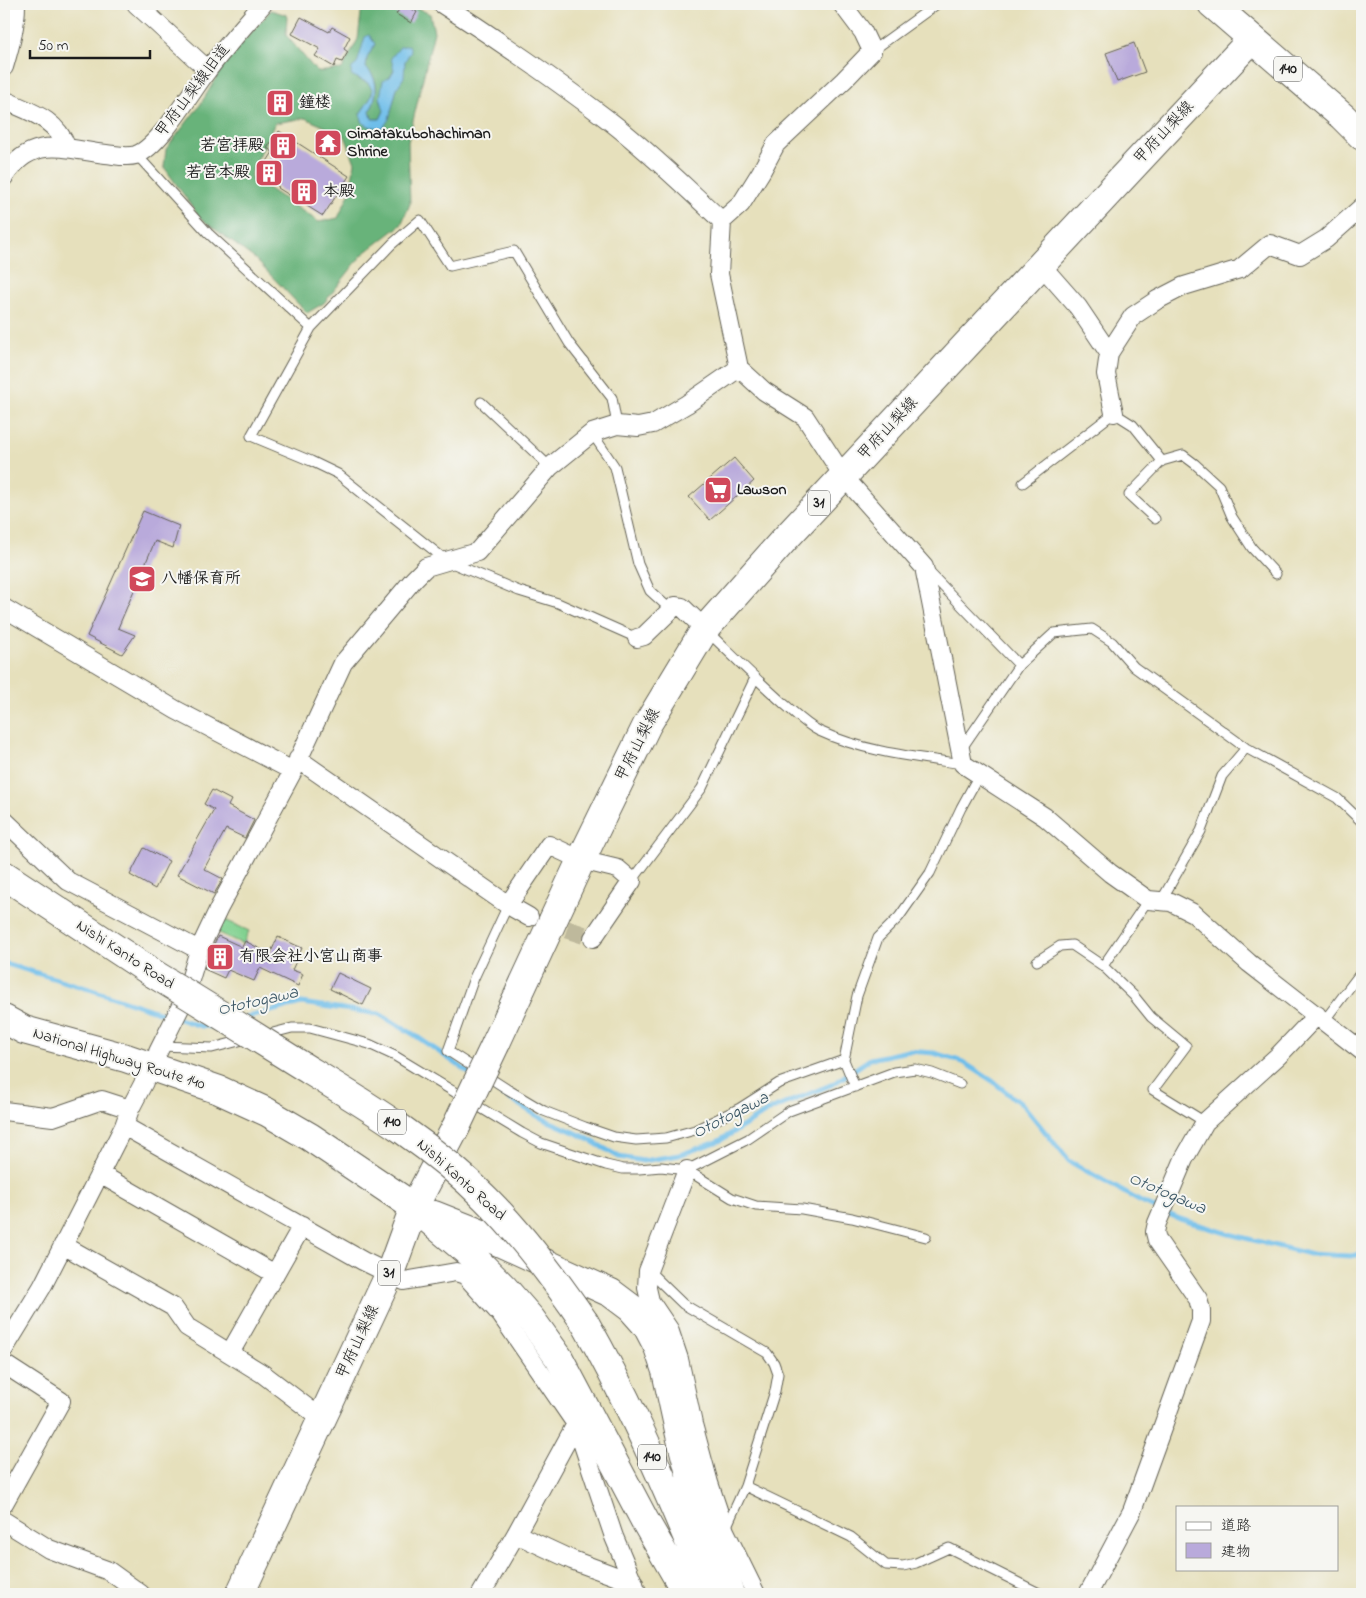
<svg xmlns="http://www.w3.org/2000/svg" width="1366" height="1598" viewBox="0 0 1366 1598" font-family="'Indie Flower','Klee One',sans-serif">
  <rect width="100%" height="100%" fill="#f6f6f2"/>
  <filter id="ink" filterUnits="userSpaceOnUse"><feTurbulence type="fractalNoise" baseFrequency=".02" numOctaves="2"/><feDisplacementMap in="SourceGraphic" scale="10" xChannelSelector="R" yChannelSelector="G"/><feConvolveMatrix kernelMatrix="1 2 1 2 8 2 1 2 1" color-interpolation-filters="sRGB"/></filter>
  <filter id="wash" filterUnits="userSpaceOnUse"><feTurbulence type="fractalNoise" baseFrequency=".0096" numOctaves="4" result="noise"/><feDisplacementMap in="SourceGraphic" scale="20" xChannelSelector="R" yChannelSelector="G"/><feGaussianBlur stdDeviation="1.12" result="paint"/><feColorMatrix in="noise" values="0 0 0 0 0 0 0 0 0 0 0 0 0 0 0 0 0 1.4 0 .05"/><feComposite in="paint" operator="in"/></filter>
  <g filter="url(#wash)">
    <rect width="100%" height="100%" fill="#e6e0bc"/>
    <path fill="#81d190" stroke="#4e7656" d="M223,919L249,931L243,944L216,932Z"/>
    <path fill="#68b37a" stroke="#42684b" fill-rule="evenodd" d="M365,4H408L430,14L434,32L408,142L410,204L401,225L362,255L324,303L307,313L255,259L200,218L164,167L166,149L200,105L227,60L271,10L287,15L286,35L317,72L342,69L358,39L362,5ZM375,44L367,58L366,68C381,80 377,96 370,111L372,119H380L384,110L380,97L394,70L411,51L405,61L403,77L397,88L389,119L363,123L360,114L370,99L373,90L368,83L358,79C357,59 359,57 375,44ZM305,118L345,136L355,163L349,194L338,218L319,222L250,176L275,123Z"/>
    <path fill="#6ebeea" stroke="#456d83" d="M369,35L375,44L367,58L366,68C380,80 377,96 370,111L372,119H380L384,111L380,97L383,81L390,77L394,70L391,58L400,47L409,45L411,51L405,61L404,77L397,88L389,119L383,128L371,127L363,123L360,114L370,99L373,90L368,83L351,75L352,68L357,64L365,37Z"/>
    <g fill="none" stroke-linecap="round" stroke-linejoin="round">
      <path stroke="#6ebeea" stroke-width="5" d="M4,963L89,989L200,1026L221,1027
        M245,1018L301,1003L379,1014L413,1034L471,1074
        M486,1084L539,1117L583,1136L619,1157L643,1161L679,1155L719,1141L770,1110L833,1084L870,1059L908,1051L934,1053L963,1062L991,1080L1024,1106L1069,1161L1141,1202L1180,1219L1229,1234L1309,1254L1351,1256L1362,1254"/>
    </g>
    <g id="blocks">
      <path fill="#b9aadb" d="M403,4L417,12L411,23L396,14Z
        M301,17L329,32L332,27L350,37L344,49L348,52L342,62L337,60L334,67L315,56L320,49L292,34Z
        M1134,43L1145,72L1117,82L1106,53Z
        M279,131L349,176L323,216L278,188L279,187L259,174L273,152L267,148Z
        M734,458L754,481L710,520L689,497Z
        M143,511L179,526L173,548L155,541L118,628L135,635L122,654L87,636Z
        M212,790L231,800L228,806L254,820L245,838L226,829L204,869L223,879L214,894L177,875L214,810L204,804Z
        M144,848L169,861L155,889L130,875Z
        M218,936L242,947L245,941L270,954L278,937L302,948L292,970L303,974L298,986L260,968L254,981L228,970L224,978L204,969L209,954Z
        M338,973L371,989L363,1005L330,989Z"/>
    </g>
  </g>
  <g filter="url(#ink)">
    <use href="#blocks" fill-opacity="0" stroke="#636154" stroke-width="1"/>
    <g fill="none" stroke-linecap="round" stroke-linejoin="round">
      <path stroke="#beb99c" stroke-width="18" stroke-dasharray="18 9" stroke-linecap="butt" d="M541,921L593,938"/>
      <defs>
        <path id="lane" d="M4,12L16,15
          M872,51L937,4
          M136,154L208,233L311,328L392,244L420,220L450,266L514,251L569,343L612,398L617,425
          M311,328L251,436L311,461L338,474L447,561L519,591L558,603L637,638
          M481,402L550,467
          M592,433L615,467L638,564L650,591L671,610
          M1023,483L1114,413L1133,425L1162,461L1183,455L1195,464L1219,486L1232,517L1252,548L1276,574
          M1155,519L1129,495L1162,461
          M928,571L1019,665
          M708,632C733,656 757,680 783,703C794,712 805,724 819,731C864,752 915,757 963,764
          M960,751L1019,665L1054,633L1092,629L1112,642L1134,667L1246,748L1337,798L1362,822
          M632,881L702,788L755,678
          M1148,900L1103,966L1134,996L1151,1017L1186,1046L1153,1090L1205,1122
          M1161,901L1201,831L1222,776L1246,748
          M508,905L474,978L448,1051L507,1089L544,1111L585,1127L614,1137L636,1140L666,1138L695,1130L740,1108L779,1083L844,1060
          M1037,961L1060,946L1072,945L1103,966
          M1324,1021L1362,971
          M265,1035L292,1028H310L369,1044L395,1056L522,1133L541,1143L606,1165L623,1169H639L661,1167L687,1170L732,1198L756,1206L802,1209L852,1218L926,1237
          M161,1046L212,1048L247,1039
          M855,1087L844,1060L857,996L878,938L899,917L930,873L961,808L979,775
          M687,1170L748,1139L789,1111L894,1072L915,1069L932,1073L960,1084
          M649,1271L683,1304L767,1353L774,1363L778,1374L775,1391L745,1486L726,1528
          M745,1486L851,1537L886,1565L903,1566L916,1563L949,1548L1041,1594"/>
        <path id="street" d="M136,4L208,70
          M442,4C500,41 556,80 611,122C650,152 685,187 722,221
          M842,4L863,32L872,51L844,80L776,144L761,172L741,204L722,221L719,274L739,368L764,391L805,417L844,477L924,567L963,764L1045,817L1110,873L1148,900L1171,902L1193,913L1249,963L1362,1051
          M4,67C10,46 16,26 16,4
          M4,100C30,112 56,118 67,148
          M4,177C32,134 63,149 106,154C116,155 126,158 136,155C159,147 191,92 207,71C224,48 244,26 263,4
          M1041,265L1078,307L1109,353
          M1114,413L1106,374L1109,353L1133,316L1157,300L1184,286L1240,269L1270,244L1300,255L1326,239L1362,207
          M4,608L176,710L293,771
          M637,638L644,636L675,606L682,607L705,629
          M298,759L508,905L529,917
          M4,820L68,881L199,950
          M508,905L549,845L581,860L618,869L632,881L593,938
          M158,1052L184,1000L199,950L219,908L293,771L343,663L414,579L426,567L477,552L550,467L592,433L617,425L638,427L653,424L687,404L739,368
          M4,1111L53,1117L102,1100L130,1109
          M124,1126L363,1261L404,1281L456,1272L465,1275L501,1315L576,1424L516,1534L481,1594
          M687,1170L648,1271L647,1288L650,1301L669,1329L679,1359L693,1424L709,1483L725,1531L756,1594
          M100,1174L275,1274
          M63,1245L173,1307L187,1327L263,1374L322,1419
          M4,1349L42,1287L124,1126L130,1109L144,1082
          M230,1353L302,1226
          M4,1364L61,1401L4,1503
          M576,1424L614,1537L638,1594
          M4,1521L49,1549L109,1571L141,1594
          M516,1534L572,1560L634,1583
          M1088,1594L1132,1511L1201,1321V1310L1198,1299L1157,1240L1155,1232L1157,1223L1184,1159L1205,1122L1278,1056L1317,1015"/>
        <path id="primary" d="M496,1043L581,860L647,725L705,629L783,541L1252,39
          M240,1594L390,1273L414,1207L456,1127"/>
        <path id="highway" d="M1212,4L1343,117L1362,136
          M4,875L154,974
          M4,1019L24,1030L126,1058L219,1090L267,1112L310,1137L414,1207L470,1254L504,1288L531,1319L559,1358L645,1521L687,1594
          M434,1215L477,1232L611,1293L631,1308L647,1326L658,1347L666,1371L680,1435L694,1489L730,1594
          M585,1323C635,1410 672,1503 712,1594"/>
      </defs>
      <use href="#lane" stroke="#636154" stroke-width="11"/>
      <use href="#street" stroke="#636154" stroke-width="20"/>
      <use href="#primary" stroke="#636154" stroke-width="30"/>
      <use href="#highway" stroke="#636154" stroke-width="30"/>
      <use href="#lane" stroke="#fff" stroke-width="9"/>
      <use href="#street" stroke="#fff" stroke-width="18"/>
      <use href="#primary" stroke="#fff" stroke-width="28"/>
      <use href="#highway" stroke="#fff" stroke-width="28"/>
      <defs>
        <path id="primary-bridge" d="M456,1127L496,1043"/>
        <path id="highway-bridge" d="M154,974C207,1006 259,1039 312,1072C373,1109 435,1147 486,1199C524,1237 555,1279 585,1323"/>
      </defs>
      <use href="#primary-bridge" stroke="#636154" stroke-width="30" stroke-linecap="butt"/>
      <use href="#highway-bridge" stroke="#636154" stroke-width="30" stroke-linecap="butt"/>
      <use href="#primary-bridge" stroke="#fff" stroke-width="28"/>
      <use href="#highway-bridge" stroke="#fff" stroke-width="28"/>
    </g>
  </g>
  <defs>
    <symbol id="building-square" viewBox="-11 -11 22 22"><rect x="-9" y="-9" width="18" height="18" rx="4" fill="#d1495b" stroke="#f6f6f2"/><path d="M-4-6H4V6H1V3H-1V6H-4ZM-2.5-4.3h1.7v1.8h-1.7ZM.8-4.3h1.7v1.8H.8ZM-2.5-1h1.7V.8h-1.7ZM.8-1h1.7V.8H.8Z" fill="#fff"/></symbol>
    <symbol id="temple-square" viewBox="-11 -11 22 22"><rect x="-9" y="-9" width="18" height="18" rx="4" fill="#d1495b" stroke="#f6f6f2"/><path d="M0-6L5-2H3V0L6.5 2.5H4V6H1.5V3h-3V6H-4V2.5H-6.5L-3 0V-2H-5Z" fill="#fff"/></symbol>
    <symbol id="supermarket-square" viewBox="-11 -11 22 22"><rect x="-9" y="-9" width="18" height="18" rx="4" fill="#d1495b" stroke="#f6f6f2"/><path d="M-6-5.5h2.5l.6 2H6L4.5 2H-2.5L-4.4-4H-6ZM-1.5 3.2a1.3 1.3 0 1 0 .1 0ZM3 3.2a1.3 1.3 0 1 0 .1 0Z" fill="#fff"/></symbol>
    <symbol id="school-square" viewBox="-11 -11 22 22"><rect x="-9" y="-9" width="18" height="18" rx="4" fill="#d1495b" stroke="#f6f6f2"/><path d="M0-5L7-2L0 1L-7-2ZM-4 1L0 2.5L4 1V4Q0 6-4 4Z" fill="#fff"/></symbol>
  </defs>
  <g fill-rule="evenodd">
    <use href="#building-square" x="264" y="87" width="32" height="32"/>
    <use href="#temple-square" x="312" y="127" width="32" height="32"/>
    <use href="#building-square" x="267" y="130" width="32" height="32"/>
    <use href="#building-square" x="253" y="157" width="32" height="32"/>
    <use href="#building-square" x="288" y="176" width="32" height="32"/>
    <use href="#supermarket-square" x="702" y="474" width="32" height="32"/>
    <use href="#school-square" x="126" y="563" width="32" height="32"/>
    <use href="#building-square" x="204" y="941" width="32" height="32"/>
  </g>
  <g text-anchor="middle" dominant-baseline="central" stroke-width="4" stroke-linejoin="round" paint-order="stroke">
    <g fill="#f6f6f2" stroke="#5d5d5c" stroke-width="1">
      <rect x="1274" y="56.5" width="28" height="25" rx="4"/>
      <rect x="808" y="490.5" width="22" height="25" rx="4"/>
      <rect x="378" y="1109.5" width="28" height="25" rx="4"/>
      <rect x="378" y="1260.5" width="22" height="25" rx="4"/>
      <rect x="638" y="1444.5" width="28" height="25" rx="4"/>
    </g>
    <g font-size="15" font-weight="bold" fill="#1c1c1c">
      <text x="1288" y="69">140</text>
      <text x="819" y="503">31</text>
      <text x="392" y="1122">140</text>
      <text x="389" y="1273">31</text>
      <text x="652" y="1457">140</text>
    </g>
    <g font-size="16" fill="#1c1c1c" stroke="#f6f6f2">
      <text transform="translate(193 91) rotate(-53)">甲府山梨線旧道</text>
      <text transform="translate(1164 133) rotate(-47)">甲府山梨線</text>
      <text transform="translate(888 429) rotate(-47)">甲府山梨線</text>
      <text transform="translate(638 745) rotate(-63)">甲府山梨線</text>
      <text transform="translate(125 955) rotate(33)">Nishi Kanto Road</text>
      <text transform="translate(119 1059) rotate(17)">National Highway Route 140</text>
      <text transform="translate(461 1180) rotate(42)">Nishi Kanto Road</text>
      <text transform="translate(358 1342) rotate(-65)">甲府山梨線</text>
    </g>
    <g font-size="16" font-weight="bold" fill="#1c1c1c" stroke="#f6f6f2" text-anchor="start">
      <text x="299" y="103">鐘楼</text>
      <text x="347" y="134">Oimatakubohachiman<tspan x="347" dy="18">Shrine</tspan></text>
      <text x="264" y="146" text-anchor="end">若宮拝殿</text>
      <text x="250" y="173" text-anchor="end">若宮本殿</text>
      <text x="323" y="192">本殿</text>
      <text x="737" y="490">Lawson</text>
      <text x="161" y="579">八幡保育所</text>
      <text x="239" y="957">有限会社小宮山商事</text>
    </g>
    <g font-size="18" font-style="italic" fill="#395564" stroke="#f6f6f2">
      <text transform="translate(258 1002) rotate(-13)">Ototogawa</text>
      <text transform="translate(731 1116) rotate(-27)">Ototogawa</text>
      <text transform="translate(1167 1194) rotate(23)">Ototogawa</text>
    </g>
  </g>
  <rect width="1366" height="1598" fill="none" stroke="#f6f6f2" stroke-width="20"/>
  <rect x="1176" y="1506" width="162" height="65" fill="#f6f6f2" stroke="#9f9f9c"/>
  <rect x="1186" y="1522" width="25" height="8" fill="#ffffff" stroke="#9f9f9c"/>
  <text x="1221" y="1530" font-size="15" fill="#1c1c1c">道路</text>
  <rect x="1186" y="1543" width="25" height="15" fill="#b9aadb" stroke="#9f9f9c"/>
  <text x="1221" y="1556" font-size="15" fill="#1c1c1c">建物</text>
  <path d="M30 50v8h120v-8" fill="none" stroke="#1c1c1c" stroke-width="2.5"/>
  <text x="38" y="50" font-size="15" fill="#1c1c1c" stroke="#f6f6f2" stroke-width="4" paint-order="stroke">50 m</text>
</svg>
